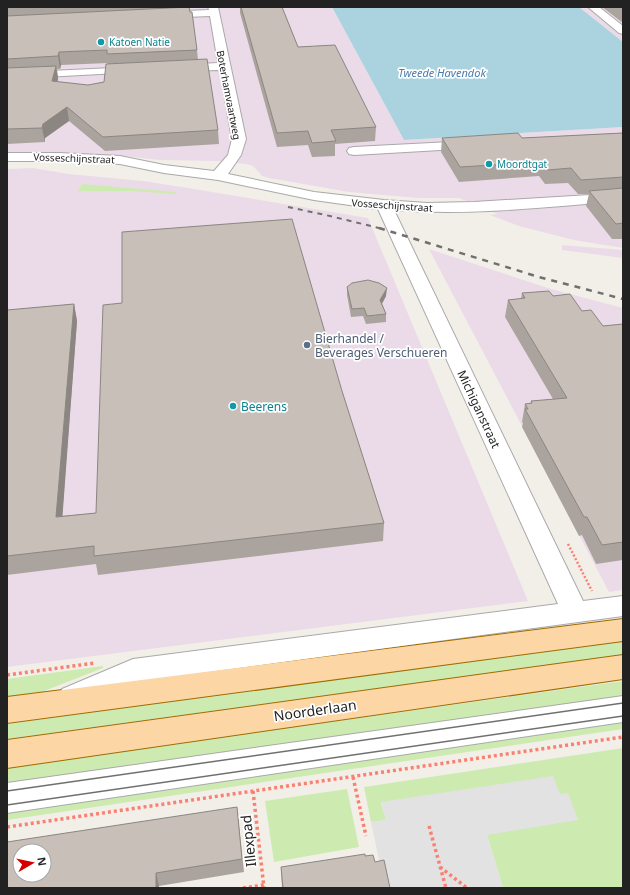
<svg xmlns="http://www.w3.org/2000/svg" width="630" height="895" viewBox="0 0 630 895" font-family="'Noto Sans',sans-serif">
  <rect width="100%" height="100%" fill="#f2efe9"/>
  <path fill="#ebdbe8" d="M7,7H332L404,140L623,127V248L574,240L519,226L490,215L498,214L459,198H418L349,192L269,178L262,176L253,166L246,164L218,161L159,160L115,155H7Z
    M579,7H623V42Z
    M33,168L69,174L143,181L182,187L368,218L528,601L7,667V169Z
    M562,245L623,250V258L562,250Z
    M429,249L551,289L623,308V590L609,592Z"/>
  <path fill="#cdebb0" d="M82,184L177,192L175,194L132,191H78Z
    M623,640V655L7,739V724Z
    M103,666V668L39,693L7,697V679Z
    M623,681V697L7,786V767Z
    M623,721V729L7,820V812Z
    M623,748V888H503L487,835L560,794L381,803L386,820L371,822L364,787Z
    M347,789L359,847L274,862L265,801Z"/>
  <path fill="#e2e2e2" d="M553,776L560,794L568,793L578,820L487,835L503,888H385L371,822L386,820L381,802Z"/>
  <path fill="#aad3df" d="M332,7H579L623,42V127L404,140Z"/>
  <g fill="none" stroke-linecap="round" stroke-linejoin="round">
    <defs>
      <path id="minor" d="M208,7H218L246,139L241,155L228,174L314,192L384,200L427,203L474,202L623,193V201C547,207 470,216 394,210L583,601L623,596V616L136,682L72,711L62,707L57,698L62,689L133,659L558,604L378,209L314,200L218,180L164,173L120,164L59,161H7V153H59L120,156L164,165L214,171L228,155L232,139L220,70L179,71L175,70L173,68L175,66L179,65L218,63L210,16L162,18L157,15L162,12L209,10Z
        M588,7H599L623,26V34L619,33Z
        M134,67L138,68L140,70L138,72L7,79V73Z
        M470,141L475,142L477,145L475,148L354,155L349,154L347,151L349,148L354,147Z
        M623,696V722L7,813V783Z"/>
      <path id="major" d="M623,619V641L7,723V697Z
        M623,655V679L7,768V740Z"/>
    </defs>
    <use href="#minor" stroke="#a9a9a9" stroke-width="2"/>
    <use href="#major" stroke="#a06b00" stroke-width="2"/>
    <path stroke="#fa8072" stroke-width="2.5" stroke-dasharray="2 2" stroke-linecap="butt" d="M568,544L592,591"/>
    <path stroke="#fa8072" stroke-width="3.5" stroke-dasharray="3 3" stroke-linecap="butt" d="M7,675L95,663
      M353,777L366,836
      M253,791L264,888
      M429,826L446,888
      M7,827L623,737
      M440,867L467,888
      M243,888L264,885"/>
    <use href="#minor" fill="#fff" fill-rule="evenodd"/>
    <use href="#major" fill="#fcd6a4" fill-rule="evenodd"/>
    <path stroke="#707070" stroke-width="1.5" d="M7,791L623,703
      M7,805L623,716"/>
    <path stroke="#707070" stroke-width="2" stroke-dasharray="5 5" stroke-linecap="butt" d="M288,207L330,216L383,229"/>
    <path stroke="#707070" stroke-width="2.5" stroke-dasharray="6 6" stroke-linecap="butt" d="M379,228L539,277L623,299"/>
  </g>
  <path fill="#aba49e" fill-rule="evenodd" d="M7,7H189L197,50L198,60L218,130L219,144L105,151L69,121L45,138V142L7,144ZM108,63L104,82L88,85L58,82V78L57,69H60L61,65Z
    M240,7H282L298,47L376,127L375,141L335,144V156L312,157L308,145L277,147L240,13Z
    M602,7H623V23Z
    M623,133V239H612L586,206L589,194H578L568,183L545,184L539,176L459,182L441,152L442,138H522Z
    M347,287L386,296L382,304L386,314V322L366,324L363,316L351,317L347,295Z
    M522,293L553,296L582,311L603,326L623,324V560L596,564L582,535L579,536L522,427L523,423L522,422L525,404L531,403V401L553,399L505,317L508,300L521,299Z
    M74,304L77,321L62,516L96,513L342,391L384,523L383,541L98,575L96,564L7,575V310Z
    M237,807L244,872L159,886V888H7Z
    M365,856L375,862L390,888H282L281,867Z"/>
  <path fill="#8b8681" d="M59,52L61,65L60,69L58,56Z
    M56,66L58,78L55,94L52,81Z
    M67,107L69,121L45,138V142L42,128L43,124Z
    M387,288L386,296L380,307V300Z
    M74,304L77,321L61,536L56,517Z
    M156,873L159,886V888H156Z"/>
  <path fill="#c7bfb8" stroke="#8b8681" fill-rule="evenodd" d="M189,7L190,12H192L197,50L107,54V50L59,52L58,56L7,59V16Z
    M241,7H282L298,47L335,45L376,127L331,130L336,141L312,143L308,131L277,133Z
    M207,59L218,130L103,137L67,107L43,124L42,128L7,129V68L56,66L52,81L88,85L104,82L106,64Z
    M518,133L522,138L623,133V177L581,180L571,168L548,170L541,162L460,167L442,138Z
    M623,188V223L616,224L589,191Z
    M292,219L342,391L384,523L94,556V546L7,556V310L74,304L56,517L96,513L103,305L122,303V232Z
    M368,280L379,283L387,288L380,300L386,314L367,316L364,308L352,309L347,287L352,283Z
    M549,291L553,296L570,294L582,311L591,310L603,326L623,324V542L602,545L587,517H584L525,409H528L525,404L532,403L531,401L567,398L508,300L525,298L522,293Z
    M237,807L242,859L156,873V888H7V842ZM20,851H44V875H20Z
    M365,854V856L373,855L375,862L384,860L390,888H283L281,867Z"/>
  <g fill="#0f9aa8" stroke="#fff" stroke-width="1.5">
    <circle cx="101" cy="42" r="4"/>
    <circle cx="489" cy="164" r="4"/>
    <circle cx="233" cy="406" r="4"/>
  </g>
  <circle fill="#5c6f8a" stroke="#fff" stroke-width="1.5" cx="307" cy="345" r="4"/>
  <g text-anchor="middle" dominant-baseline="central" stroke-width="3.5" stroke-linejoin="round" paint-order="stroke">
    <g font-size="10" fill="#0d838f" stroke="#fff" text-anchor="start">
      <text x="109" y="42">Katoen Natie</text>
      <text x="497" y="164">Moordtgat</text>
    </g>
    <g font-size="10" fill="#222" stroke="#fff">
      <text transform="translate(229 95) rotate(79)">Boterhamvaartweg</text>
      <text transform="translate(74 158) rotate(2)">Vosseschijnstraat</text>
      <text transform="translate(392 205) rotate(4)">Vosseschijnstraat</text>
    </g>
    <g font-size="11" font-style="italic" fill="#4a7aab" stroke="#fff">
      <text x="442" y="72">Tweede Havendok</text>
    </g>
    <g font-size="12" fill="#4e5e75" stroke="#fff" text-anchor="start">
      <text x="315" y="338">Bierhandel /<tspan x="315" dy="14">Beverages Verschueren</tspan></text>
    </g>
    <g font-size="12" fill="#0d838f" stroke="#fff" text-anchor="start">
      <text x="241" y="406">Beerens</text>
    </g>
    <g font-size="12" fill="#222" stroke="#fff">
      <text transform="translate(479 409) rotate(65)">Michiganstraat</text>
    </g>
    <g font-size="14" fill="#222" stroke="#fff">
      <text transform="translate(315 710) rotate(-8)">Noorderlaan</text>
      <text transform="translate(248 841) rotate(-96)">Illexpad</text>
    </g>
  </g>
  <rect width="630" height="895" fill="none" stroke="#222222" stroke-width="16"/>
  <g transform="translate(32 863) rotate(81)"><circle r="19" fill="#ffffff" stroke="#a7a7a7"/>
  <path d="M0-3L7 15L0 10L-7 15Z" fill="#d40000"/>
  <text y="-6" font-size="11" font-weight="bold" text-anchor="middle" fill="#222222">N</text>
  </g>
</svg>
